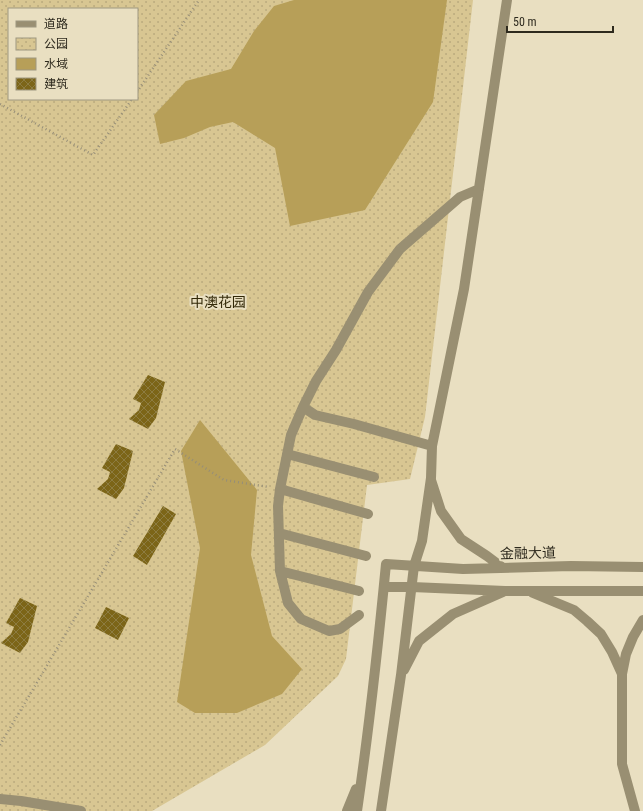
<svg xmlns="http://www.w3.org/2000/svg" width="643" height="811" viewBox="0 0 643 811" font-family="'Roboto Condensed','Noto Sans SC',sans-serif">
  <defs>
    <pattern id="park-dots" width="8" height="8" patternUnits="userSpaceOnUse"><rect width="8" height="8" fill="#d8c692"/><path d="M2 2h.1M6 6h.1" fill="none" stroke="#baaa7d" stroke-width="1.8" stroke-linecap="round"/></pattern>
    <pattern id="building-cross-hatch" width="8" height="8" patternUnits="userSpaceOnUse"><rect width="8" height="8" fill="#7c6518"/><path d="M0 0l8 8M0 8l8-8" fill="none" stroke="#8d7c41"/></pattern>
  </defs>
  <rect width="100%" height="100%" fill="#e9dfc1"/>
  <path fill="url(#park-dots)" fill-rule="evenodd" d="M0,0H473L425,417L410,479L367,485L346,659L338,676L265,745L152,811H0ZM9,9H137V99H9Z"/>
  <path fill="#b79f58" d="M294,0H447L433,102L365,210L290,226L275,148L233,122L210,127L184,138L160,144L154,115L186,81L231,69L254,31L274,6Z
    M200,420L257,490L251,555L272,636L302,669L282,694L237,713H195L177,702L200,548L181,451Z"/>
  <path fill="url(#building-cross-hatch)" d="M148,375L165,382L156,418L148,429L129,419L139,410L141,403L133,399Z
    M116,444L133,451L124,488L116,499L97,489L108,479L110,472L102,468Z
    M163,506L176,514L147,565L133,556Z
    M20,598L37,606L28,642L20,653L1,643L11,634L14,627L6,623Z
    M106,607L129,618L118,640L95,628Z"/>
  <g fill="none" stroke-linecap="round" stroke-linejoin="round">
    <path stroke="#968e78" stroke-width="2.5" stroke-dasharray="1 3" stroke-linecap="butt" d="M137,92L199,0
      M0,104L93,155L132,99
      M0,745L175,449L224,480L269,487"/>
    <path stroke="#998f72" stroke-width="10" d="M479,189L460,197L400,249L368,292L336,350L316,381L303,407L315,415L354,424L432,446L464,289L507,0
      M303,407L291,435L280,489L278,506L280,571L288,603L301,619L329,631L340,629L359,615
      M287,454L374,477
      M431,480L441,511L461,539L487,556L503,568
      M280,489L368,514
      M279,533L366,556
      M280,571L359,591
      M384,587H412L505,591H643
      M533,593L574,610L587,621L601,634L612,652L622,674
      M404,670L419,641L453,614L503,592
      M0,799L21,801L81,811
      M347,811L356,789
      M357,811C369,729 378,647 386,564L463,569L571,566L643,567
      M381,811L401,675L414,566L422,541L431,478L432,446
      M635,811L622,764V674L626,654L633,637L643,620"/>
  </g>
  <g text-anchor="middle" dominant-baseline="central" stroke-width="4" stroke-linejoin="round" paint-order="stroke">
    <g font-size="14" fill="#322807" stroke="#e9dfc1">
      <text x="218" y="302">中澳花园</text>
    </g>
    <g font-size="14" fill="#2e2a1e" stroke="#e9dfc1">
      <text transform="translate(528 553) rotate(-1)">金融大道</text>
    </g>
  </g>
  <rect x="8" y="8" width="130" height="92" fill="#e9dfc1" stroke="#9e9780"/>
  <rect x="16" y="21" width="20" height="6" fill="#998f72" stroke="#9e9780"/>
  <text x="44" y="28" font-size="12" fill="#2e2a1e">道路</text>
  <rect x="16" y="38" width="20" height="12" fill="url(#park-dots)" stroke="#9e9780"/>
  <text x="44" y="48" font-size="12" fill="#2e2a1e">公园</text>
  <rect x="16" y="58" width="20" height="12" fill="#b79f58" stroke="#9e9780"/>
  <text x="44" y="68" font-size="12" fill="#2e2a1e">水域</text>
  <rect x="16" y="78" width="20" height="12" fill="url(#building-cross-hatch)" stroke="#9e9780"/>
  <text x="44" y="88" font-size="12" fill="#2e2a1e">建筑</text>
  <path d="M507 26v6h106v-6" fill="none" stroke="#2e2a1e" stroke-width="2"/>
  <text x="513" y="26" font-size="12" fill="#2e2a1e" stroke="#e9dfc1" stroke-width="3" paint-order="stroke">50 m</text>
</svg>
